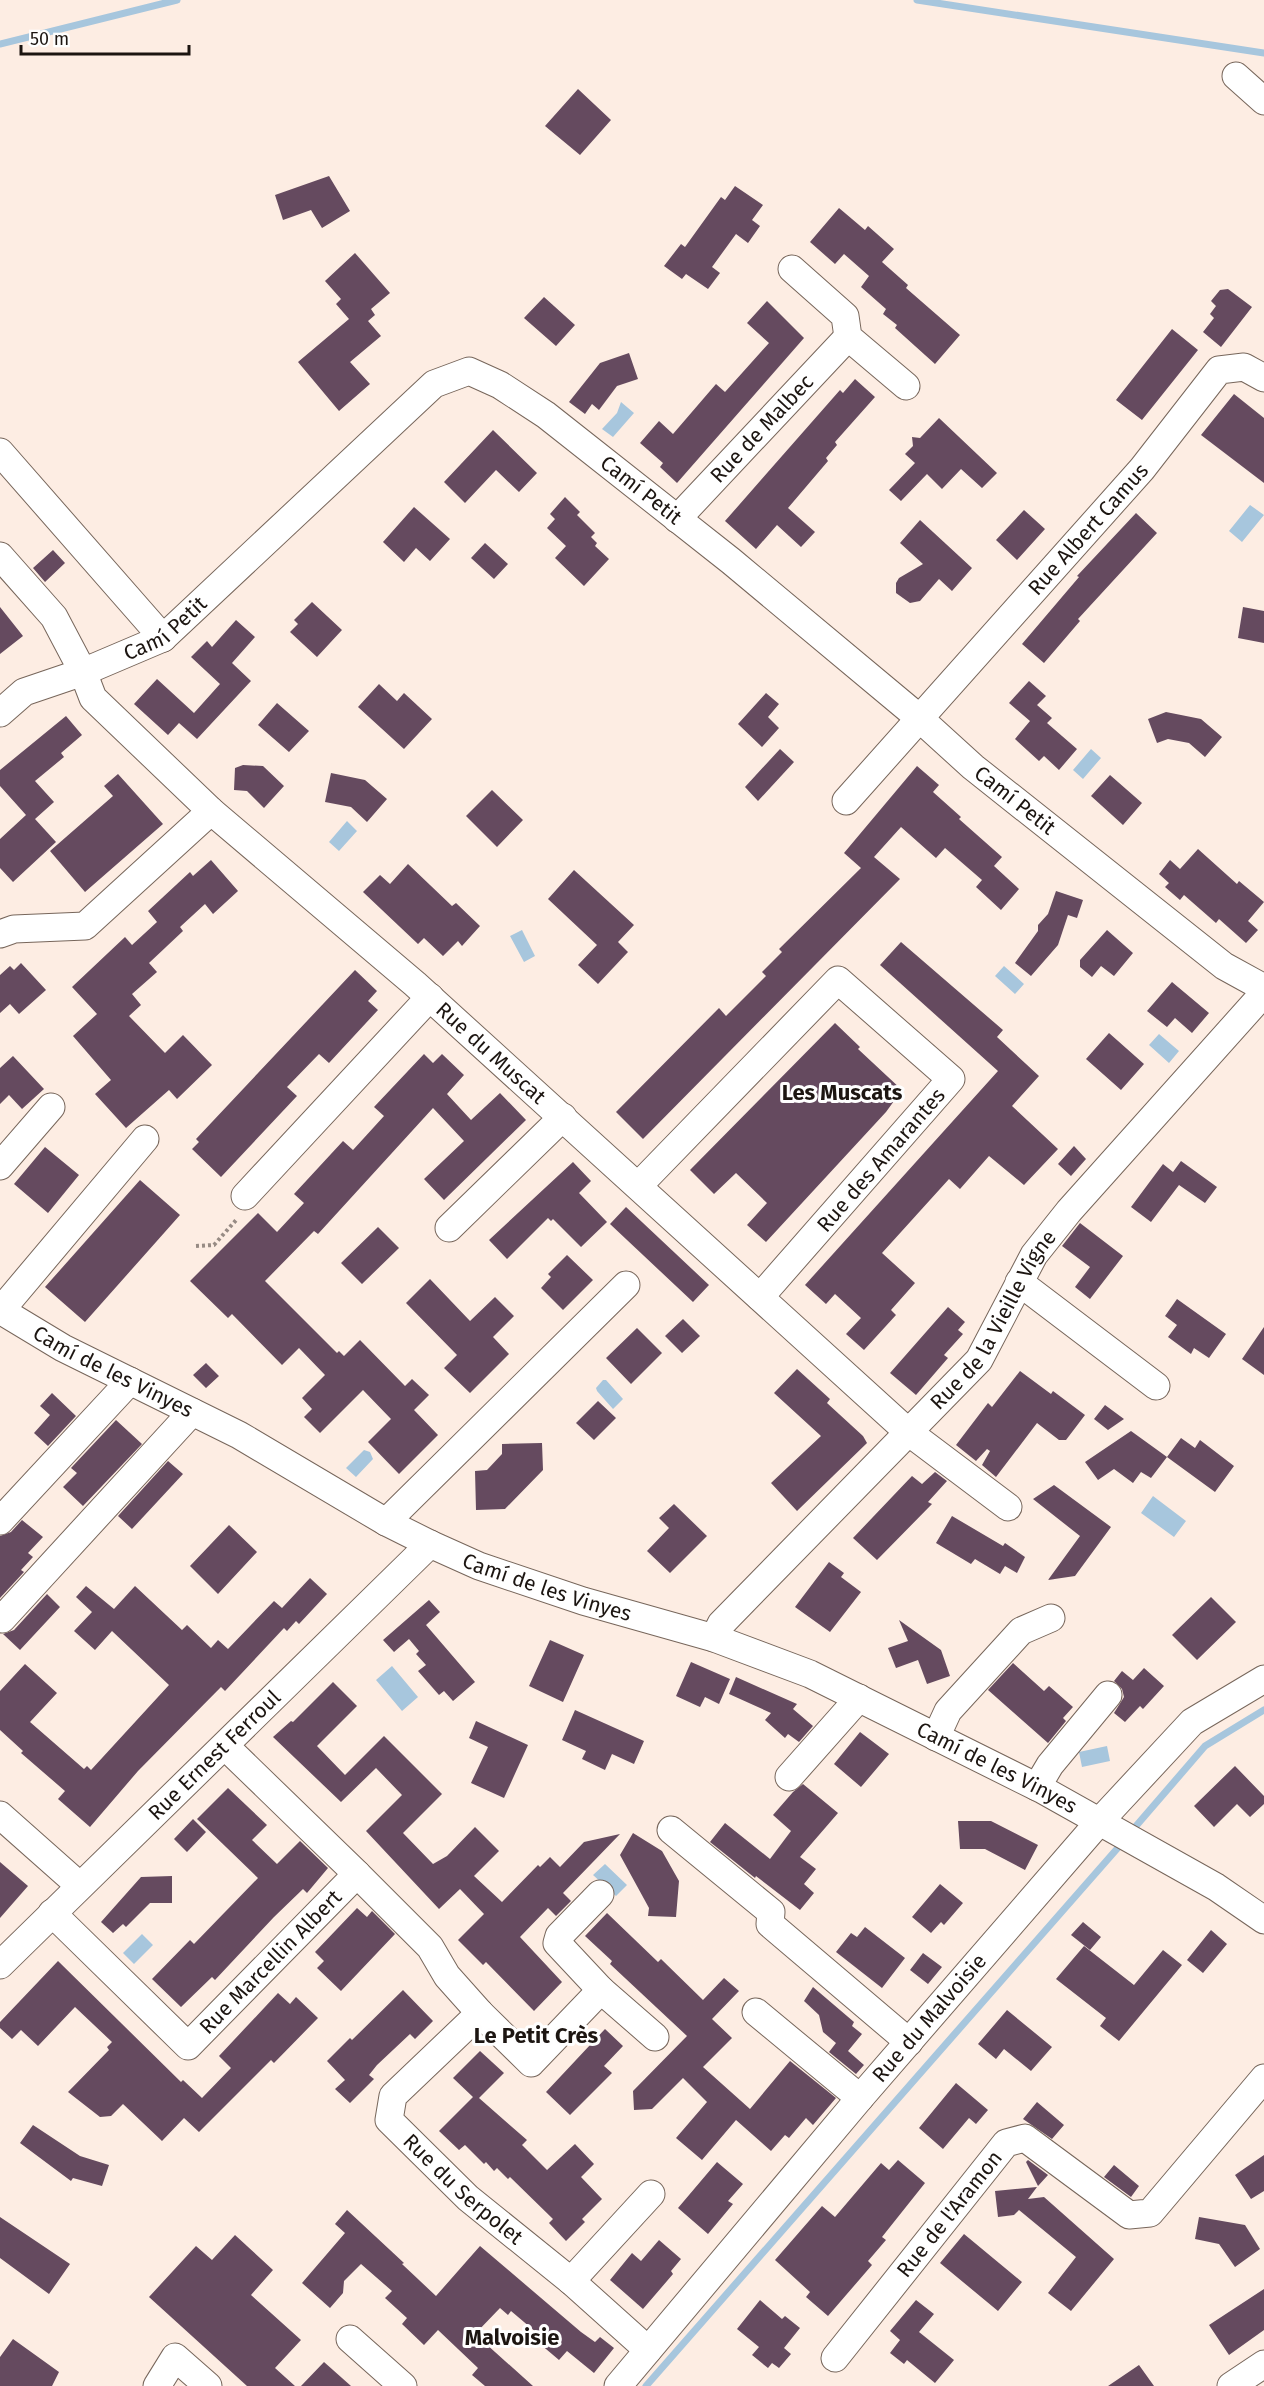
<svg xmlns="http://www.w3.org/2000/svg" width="1264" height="2386" viewBox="0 0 1264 2386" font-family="'Fira Sans',sans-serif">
  <rect width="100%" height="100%" fill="#fdede3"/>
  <path fill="#a7c6dd" d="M621,402L634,413L613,437L602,429L617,413Z
    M1250,505L1264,515L1242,542L1229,531Z
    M1091,749L1101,758L1083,779L1073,770Z
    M347,821L357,831L339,851L329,842Z
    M522,930L535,956L524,962L510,936Z
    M1004,966L1024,984L1015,994L995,976Z
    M1159,1034L1179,1051L1169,1063L1149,1045Z
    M603,1380H606L623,1399L613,1409L597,1391L596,1388Z
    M364,1450L370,1452L373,1459L356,1477L346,1468Z
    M1153,1496L1186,1521L1174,1537L1141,1513Z
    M392,1666L418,1697L402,1711L376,1680Z
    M1107,1746L1110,1761L1082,1767L1079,1752Z
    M605,1864L627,1885L616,1896L593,1875Z
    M142,1934L153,1945L134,1964L123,1953Z"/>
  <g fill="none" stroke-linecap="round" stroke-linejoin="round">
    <path stroke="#a7c6dd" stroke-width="7" d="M917,0L1264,53
      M0,44L177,0
      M1130,1833L1205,1746L1264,1710
      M646,2386L1123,1842"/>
  </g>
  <path fill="#654a5f" d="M578,89L611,120L580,155L545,126Z
    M329,176L350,211L322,228L311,210L283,220L275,195Z
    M735,186L763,205L752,220L760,226L748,243L736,234L712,267L720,273L708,289L686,274L682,279L664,266L681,244L685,247L721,197L725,200Z
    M839,208L865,230L868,226L894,249L882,262L908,285L906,288L960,335L935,364L895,328L897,325L883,314L886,309L861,287L869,276L844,254L835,264L810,242Z
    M355,253L390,293L371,309L375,315L368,321L381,336L350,362L370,384L339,411L298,362L349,319L336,304L341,299L325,281Z
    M1228,289L1252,307L1221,347L1203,332L1214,318L1210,314L1216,306L1211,301L1220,290Z
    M544,297L575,325L556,346L524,318Z
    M767,301L804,338L677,483L660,467L663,463L640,443L659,421L673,434L716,384L725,392L769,343L747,323Z
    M1172,329L1198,350L1142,420L1116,400Z
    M629,353L638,379L617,386L599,410L592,404L585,414L569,402L600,363Z
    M855,379L875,397L835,442L837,445L826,458L828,461L788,508L815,532L801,547L777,525L756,549L725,521L840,390L843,393Z
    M1234,394L1264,418V483L1201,435Z
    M939,418L997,473L982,488L961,469L942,489L927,474L901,501L889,490L915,463L905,454L913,446L912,437L920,438Z
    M493,430L537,473L519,492L496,470L465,503L444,482Z
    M565,497L580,512L577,515L595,533L591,537L597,543L595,546L609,559L584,586L555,558L566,546L547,528L555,519L550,514Z
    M414,507L450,539L430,561L416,548L404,562L383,542Z
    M1024,510L1045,529L1017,560L996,540Z
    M1136,513L1157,533L1078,619L1080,621L1044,663L1022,644L1079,577L1077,576Z
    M920,520L972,568L952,591L939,579L920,601L910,603L896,593V583L899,578L923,564L900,543Z
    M485,543L508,564L494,579L471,558Z
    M53,550L65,563L45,582L33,568Z
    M312,602L342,630L317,657L290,632L298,624L294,620Z
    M0,607L23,636L0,654Z
    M1243,607L1264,611V643L1238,638Z
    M236,620L255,637L232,663L251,681L197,739L179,723L168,735L134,704L157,679L194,713L220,684L191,657L207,641L212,647Z
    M1029,681L1046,696L1037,705L1052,718L1047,723L1077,749L1059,770L1044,756L1039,761L1015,739L1030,721L1009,703Z
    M379,684L397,701L404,693L432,719L404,749L358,707Z
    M766,693L779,704L768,717L779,728L762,747L738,724Z
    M277,703L309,731L289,752L258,725Z
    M1166,712L1201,719L1222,737L1205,757L1189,743L1168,739L1157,743L1148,719Z
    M66,716L82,735L61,753L64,757L35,781L54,802L35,819L56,842L13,882L0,868V839L26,815L0,786V770Z
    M780,749L794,762L758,801L745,787Z
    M243,765L263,766L284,786L264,808L247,791L234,790L235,768Z
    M917,766L939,785L933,792L961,817L959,819L1002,857L994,866L1019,889L1001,910L976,887L982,880L945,848L936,858L901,827L874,857L900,879L643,1139L616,1112L719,1008L726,1016L766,976L762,972L782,952L779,949L861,868L844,853Z
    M331,773L365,780L387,799L367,822L351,807L325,802Z
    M118,774L163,824L85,892L50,851L113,796L104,786Z
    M1110,775L1142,803L1123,825L1091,796Z
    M492,790L523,820L497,847L466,816Z
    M1198,849L1237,884L1239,881L1264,902L1248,921L1258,930L1246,943L1219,919L1216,923L1184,895L1180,900L1165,887L1169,883L1159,874L1170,860L1180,869Z
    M211,860L238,891L213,914L205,904L180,927L183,931L149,963L157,972L132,994L141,1005L129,1016L165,1053L183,1035L212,1065L177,1099L169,1090L126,1128L95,1094L111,1080L73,1036L97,1014L72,987L125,937L132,945L157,922L148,911L190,872L193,876Z
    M408,864L452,906L456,903L480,926L462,946L458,941L443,956L424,938L418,944L363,892L380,875L390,884Z
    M574,870L634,925L618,942L628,952L598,984L578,965L597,945L548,899Z
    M1056,891L1083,900L1077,918L1068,915L1058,945L1031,976L1015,963L1038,931V925L1048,914Z
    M1107,930L1133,953L1114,976L1101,966L1092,977L1080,967V960Z
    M901,942L1003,1030L997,1037L1039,1076L1012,1106L1058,1149L1024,1185L989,1156L960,1189L949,1179L882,1253L915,1283L891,1310L896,1315L864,1350L846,1334L861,1318L835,1294L826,1304L805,1285L998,1071L880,965Z
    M21,963L46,990L19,1014L10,1004L0,1013V975L10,966L14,970Z
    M355,970L377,991L368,1001L378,1010L329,1063L319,1054L287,1087L297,1096L221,1177L192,1149L199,1142L196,1139Z
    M1172,982L1209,1013L1192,1033L1175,1018L1167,1027L1147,1011Z
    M835,1023L860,1047L858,1049L902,1090L886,1112L766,1242L747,1225L767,1203L736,1173L714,1194L690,1170Z
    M1109,1033L1144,1064L1121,1090L1086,1059Z
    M424,1054L433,1063L442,1054L464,1075L447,1094L471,1120L500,1093L526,1120L444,1200L424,1179L464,1141L433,1108L318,1234L314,1231L265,1281L337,1353L339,1351L344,1356L360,1340L405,1386L412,1379L429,1395L414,1410L438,1435L399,1474L368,1442L391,1419L363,1390L320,1433L304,1417L312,1409L302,1398L325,1375L299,1348L282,1365L232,1314L228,1318L190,1281L258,1213L277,1232L304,1203L294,1194L343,1141L353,1150L384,1116L374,1107Z
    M13,1056L44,1089L22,1109L9,1095L0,1104V1068Z
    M1074,1146L1086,1159L1071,1176L1058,1164Z
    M45,1147L79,1175L48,1213L14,1184Z
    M1181,1161L1217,1187L1205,1203L1179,1185L1151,1222L1131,1207L1163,1164L1173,1172Z
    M573,1162L591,1181L579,1193L607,1222L581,1247L553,1219L551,1221L548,1218L507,1259L489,1240Z
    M140,1180L180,1215L85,1322L45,1287Z
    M626,1207L709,1285L693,1302L610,1224Z
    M1080,1223L1123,1256L1090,1299L1075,1287L1090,1267L1062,1246Z
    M378,1227L399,1248L362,1284L341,1263Z
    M567,1255L593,1280L563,1310L541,1288L551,1277L548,1274Z
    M430,1279L470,1321L495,1297L514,1316L493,1337L509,1354L470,1393L444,1368L457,1355L406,1303Z
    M1177,1299L1226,1334L1209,1358L1194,1348L1191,1354L1168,1337L1177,1325L1165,1316Z
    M948,1307L965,1322L958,1330L963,1334L944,1355L948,1358L916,1395L890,1373Z
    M683,1319L700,1336L682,1353L665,1336Z
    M1264,1327V1375L1242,1359Z
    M637,1328L662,1353L631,1384L606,1358Z
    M206,1363L219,1376L206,1388L193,1375Z
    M797,1369L830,1399L827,1403L863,1436L867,1443L797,1511L771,1483L821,1436L774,1393Z
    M1020,1371L1051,1394L1053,1391L1085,1415L1066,1440H1059L1037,1423L996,1477L982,1465L990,1451L987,1449L976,1461L956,1445L988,1403L992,1407Z
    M52,1393L76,1416L48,1446L34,1433L50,1415L40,1406Z
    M598,1401L616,1418L594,1440L576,1423Z
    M1105,1405L1124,1419L1108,1430L1094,1419Z
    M116,1420L142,1444L83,1506L63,1487L77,1473L71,1468Z
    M1131,1431L1167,1457L1181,1438L1195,1448L1200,1440L1234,1466L1215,1492L1167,1457L1151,1478L1141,1472L1133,1483L1114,1469L1098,1480L1085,1462Z
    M542,1443L543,1470L505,1509L476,1510L475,1471L487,1470L502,1454V1444Z
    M168,1461L183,1474L132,1529L118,1516Z
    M935,1472L947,1481L928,1502L932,1504L877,1560L853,1538L912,1476L922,1484Z
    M1054,1485L1111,1527L1075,1576L1048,1580L1080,1536L1033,1499Z
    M674,1504L707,1536L670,1573L647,1551L669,1528L659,1518Z
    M952,1516L1003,1546L1005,1543L1025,1557L1017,1573L1005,1566L1000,1574L975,1559L971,1564L936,1543Z
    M22,1520L43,1537L28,1553L33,1557L21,1570L24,1572L0,1598V1536L11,1532Z
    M229,1525L257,1552L218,1594L190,1566Z
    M829,1562L844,1573L841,1577L861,1592L830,1632L795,1607Z
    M310,1578L327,1594L299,1624L296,1621L287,1631L284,1628L225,1691L221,1687L138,1771L90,1827L58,1799L65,1791L21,1753L23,1751L0,1730V1691L25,1664L57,1693L30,1722L84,1769L87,1766L91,1770L169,1685L112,1631L95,1650L74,1631L92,1612L76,1597L86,1586L114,1609L135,1586L182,1630L187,1625L211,1648L218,1640L228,1649L274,1601L282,1608Z
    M47,1594L60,1607L20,1650L3,1634L14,1630Z
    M1211,1597L1236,1622L1197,1660L1172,1635Z
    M429,1600L440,1612L426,1625L475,1682L453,1701L444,1691L439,1695L418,1671L426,1665L416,1654L419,1651L409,1639L394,1652L383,1640Z
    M899,1620L941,1650L950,1676L927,1684L918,1660L896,1668L888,1648L908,1641Z
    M550,1640L584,1655L563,1702L529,1686Z
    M691,1662L730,1679L719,1704L705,1697L700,1707L676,1696Z
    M1013,1663L1044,1691L1049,1686L1073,1707L1063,1718L1066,1721L1048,1743L988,1690Z
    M1144,1668L1164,1686L1143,1709L1140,1706L1125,1722L1114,1713L1124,1697L1122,1689L1114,1681L1122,1671L1133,1680Z
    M736,1677L797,1704L793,1709L813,1726L799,1742L788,1734L785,1738L765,1720L771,1713L729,1694Z
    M333,1682L357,1706L317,1746L345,1775L384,1736L442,1794L403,1833L433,1864L447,1856L475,1827L499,1851L474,1876L502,1902L538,1865L540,1867L550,1857L560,1867L584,1842L620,1834L563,1893L571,1901L556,1916L548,1908L520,1937L562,1982L534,2011L486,1962L483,1965L458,1940L484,1914L460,1889L439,1909L366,1831L402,1795L376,1768L341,1802L273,1737L291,1721L293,1722Z
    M575,1710L644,1741L634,1764L612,1754L605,1770L582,1759L586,1751L562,1740Z
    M476,1721L528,1745L504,1798L471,1783L488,1747L469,1738Z
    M860,1732L889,1754L861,1787L834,1764Z
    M1235,1766L1264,1796V1804L1250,1817L1237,1804L1214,1827L1194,1806Z
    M803,1784L838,1813L800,1857L816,1869L804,1884L814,1893L800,1910L756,1876L755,1878L710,1842L725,1823L770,1859L791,1831L773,1815L793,1792Z
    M228,1788L267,1825L252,1840L277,1864L300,1841L328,1868L307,1893L303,1889L274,1917L215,1980L212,1977L181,2007L152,1979L190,1940L194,1944L258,1878L197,1819Z
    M193,1819L206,1832L187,1852L174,1839Z
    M958,1821H991L1038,1845L1025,1870L985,1849H960Z
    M633,1833L662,1851L679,1881L676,1917L648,1916L649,1908L620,1855Z
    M0,1862L28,1886L0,1918Z
    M172,1876V1903H150L126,1927L123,1924L113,1933L101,1922L141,1877Z
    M940,1884L963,1903L944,1925L941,1922L931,1933L912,1917Z
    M357,1908L367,1917L372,1911L395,1934L341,1991L317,1968L324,1961L315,1952Z
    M607,1913L658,1962L661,1959L703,2000L724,1978L739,1991L712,2019L732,2038L703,2067L750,2109L790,2061L836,2098L813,2125L806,2118L789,2138L785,2135L771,2151L736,2120L702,2160L676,2138L707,2102L683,2078L652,2109L634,2110L633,2091L687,2036L610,1964L612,1961L585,1936Z
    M1083,1922L1101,1937L1090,1950L1071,1935Z
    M865,1927L905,1958L882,1988L836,1952L851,1933L857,1937Z
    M1211,1930L1227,1944L1203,1973L1187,1960Z
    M1084,1946L1134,1985L1163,1950L1182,1965L1119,2041L1100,2026L1106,2018L1056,1979Z
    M923,1953L942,1967L928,1984L910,1970Z
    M58,1961L181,2082L183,2080L202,2098L231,2068L219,2056L278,1993L290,2004L296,1997L318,2018L274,2063L271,2060L199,2132L184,2118L162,2141L123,2104L111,2116L100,2117L68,2092L109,2050L107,2047L112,2042L75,2007L38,2046L21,2030L12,2039L0,2028V2022Z
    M813,1987L854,2022L852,2026L862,2034L848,2051L864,2065L856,2074L829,2052L836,2043L823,2032L819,2015L804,2001Z
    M403,1990L433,2021L415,2039L410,2034L377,2065L369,2075L374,2079L350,2103L335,2089L345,2080L327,2061L350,2038L352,2040Z
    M1007,2010L1052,2047L1031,2071L1004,2049L996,2059L978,2044Z
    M605,2029L623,2046L604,2066L612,2073L570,2115L546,2092Z
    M480,2051L504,2073L479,2098L527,2140L522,2145L547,2170L575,2144L594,2164L581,2177L602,2199L582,2219L585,2222L566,2241L549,2223L553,2219L510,2177L508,2179L497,2168L494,2171L486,2162L484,2164L465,2145L459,2150L439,2131L473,2097L453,2078Z
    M956,2083L988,2110L976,2124L969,2118L943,2149L919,2128Z
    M1037,2102L1064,2125L1052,2139L1023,2119Z
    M33,2125L80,2156L109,2165L102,2186L73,2178L71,2181L20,2143Z
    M1264,2155V2191L1251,2199L1235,2175Z
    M898,2160L925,2183L882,2237L886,2240L868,2261L872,2265L828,2316L806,2297L810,2292L775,2260L822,2206L835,2217L881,2163L889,2170Z
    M1028,2160L1048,2175L1038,2186L1026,2162Z
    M717,2162L743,2184L728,2201L733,2204L708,2234L678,2208Z
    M1114,2165L1139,2186L1131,2197L1104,2177Z
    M1037,2187L1028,2199L1044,2197L1114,2259L1071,2311L1048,2293L1076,2257L1019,2210L1014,2215L998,2217L995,2191Z
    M347,2210L404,2263L402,2264L436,2296L480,2246L581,2332L595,2342L600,2337L614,2348L594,2373L567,2351L559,2360L533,2338L537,2333L511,2311L508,2315L500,2308L475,2334L533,2386H485L472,2375L478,2368L438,2330L424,2345L402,2324L407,2318L385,2298L392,2291L361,2264L344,2281L343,2293L330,2308L302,2283L345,2233L335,2224Z
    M0,2217L70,2264L49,2294L0,2258Z
    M1199,2217L1245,2225L1260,2249L1235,2267L1219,2244L1195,2239Z
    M964,2234L1022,2282L998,2311L940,2263Z
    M235,2235L273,2270L251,2295L301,2340L275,2368L295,2386H247L149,2297L196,2246L212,2260Z
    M659,2240L681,2259L671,2271L673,2274L643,2309L610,2280L632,2253L641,2261Z
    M1264,2289V2330L1229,2355L1209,2325Z
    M760,2300L782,2319L785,2316L800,2328L784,2348L791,2354L779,2368L772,2363L768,2368L752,2355L759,2347L737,2329Z
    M916,2300L934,2314L919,2332L954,2360L935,2383L907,2360L904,2364L890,2353L900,2340L890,2331Z
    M13,2339L59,2372L52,2386H0V2357Z
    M324,2362L351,2386H301Z
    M1139,2365L1154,2386H1108Z"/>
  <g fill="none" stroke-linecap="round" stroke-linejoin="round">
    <defs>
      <g id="minor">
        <path d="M1236,76L1264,101"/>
        <path d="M792,269L845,316L848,337L906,386"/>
        <path d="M0,452L163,638"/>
        <path id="s1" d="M677,519L848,337"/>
        <path id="s2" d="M0,556L54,617L83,672L93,698L211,811L415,984L907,1431L1008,1507"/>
        <path id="s3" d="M0,713L24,692L83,672L163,638L434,384L469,371L500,385L546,415L731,561L918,717L973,767L1224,966L1264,988"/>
        <path id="s4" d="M846,801L1142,469L1219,370L1244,367L1264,378"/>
        <path d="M0,934L14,929L85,926L211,811"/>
        <path d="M0,1166L51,1107"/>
        <path d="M639,1185L838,980L951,1079L760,1297"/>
        <path d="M245,1196L430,997"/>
        <path d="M449,1228L563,1117"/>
        <path d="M1019,1282L1156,1386"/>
        <path id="s5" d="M0,1310L63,1348L239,1435L386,1522L430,1544L479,1566L583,1601L714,1638L810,1674L1043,1790L1216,1887L1264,1920"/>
        <path d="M1,1310L145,1139"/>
        <path d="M0,1521L130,1381"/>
        <path d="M386,1522L626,1285"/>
        <path d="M2,1619L192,1412"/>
        <path id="s6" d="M714,1638L721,1624L979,1360L1034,1255L1069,1211L1264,993"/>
        <path d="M936,1737L948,1711L1021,1631L1051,1618"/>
        <path d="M789,1777L859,1698"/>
        <path d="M1037,1787L1050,1765L1108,1695"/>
        <path d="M0,1815L80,1886"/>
        <path d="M671,1830L771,1912L770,1924L909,2042"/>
        <path d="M357,1874L430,1947L447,1976L480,2013L531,2063L601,1990"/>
        <path d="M600,1894L559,1936L557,1943L601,1990L655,2037"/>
        <path id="s7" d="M52,1913L188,2046L357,1874L225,1746"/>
        <path id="s8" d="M0,1965L430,1544"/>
        <path d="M756,2012L860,2098"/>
        <path id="s9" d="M480,2013L393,2096L389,2120L468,2198L571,2281L648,2350"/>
        <path d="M571,2281L651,2194"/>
        <path d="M350,2339L403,2386"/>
        <path id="s10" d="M835,2358L1006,2143L1025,2138L1129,2215L1150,2213L1264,2078"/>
        <path d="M157,2386L175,2357L208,2386"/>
        <path id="s11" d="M618,2386L860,2098L1099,1822L1192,1722L1264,1679"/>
        <path d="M1231,2386L1264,2364"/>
      </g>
    </defs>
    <use href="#minor" stroke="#77665b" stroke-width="29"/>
    <path stroke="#978b84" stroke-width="4" stroke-dasharray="3 3" stroke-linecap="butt" d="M196,1246L214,1245L237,1219"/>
    <use href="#minor" stroke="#fff" stroke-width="27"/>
  </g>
  <g text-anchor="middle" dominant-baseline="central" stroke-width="6" stroke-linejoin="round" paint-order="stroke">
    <g font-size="21" fill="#1c1511" stroke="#fefefe">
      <text stroke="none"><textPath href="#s1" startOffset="124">Rue de Malbec</textPath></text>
      <text stroke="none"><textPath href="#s3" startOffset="800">Camí Petit</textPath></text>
      <text stroke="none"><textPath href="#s4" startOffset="364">Rue Albert Camus</textPath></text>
      <text stroke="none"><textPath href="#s3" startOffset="188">Camí Petit</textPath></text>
      <text stroke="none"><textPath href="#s3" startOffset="1286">Camí Petit</textPath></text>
      <text stroke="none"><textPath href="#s2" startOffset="705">Rue du Muscat</textPath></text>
      <text transform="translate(881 1160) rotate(-49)">Rue des Amarantes</text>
      <text stroke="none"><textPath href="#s6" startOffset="426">Rue de la Vieille Vigne</textPath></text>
      <text stroke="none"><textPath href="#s5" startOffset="129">Camí de les Vinyes</textPath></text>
      <text stroke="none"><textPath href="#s5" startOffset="615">Camí de les Vinyes</textPath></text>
      <text stroke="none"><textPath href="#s8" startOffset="300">Rue Ernest Ferroul</textPath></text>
      <text stroke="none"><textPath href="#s5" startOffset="1101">Camí de les Vinyes</textPath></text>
      <text stroke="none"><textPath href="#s7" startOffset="308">Rue Marcellin Albert</textPath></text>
      <text stroke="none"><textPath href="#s11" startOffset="482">Rue du Malvoisie</textPath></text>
      <text stroke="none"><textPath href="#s9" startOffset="246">Rue du Serpolet</textPath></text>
      <text stroke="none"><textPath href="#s10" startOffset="184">Rue de l'Aramon</textPath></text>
    </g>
    <g font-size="22" font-weight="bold" fill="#1c1511" stroke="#fefefe">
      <text x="842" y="1092">Les Muscats</text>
      <text x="536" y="2035">Le Petit Crès</text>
      <text x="512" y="2337">Malvoisie</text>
    </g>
  </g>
  <path d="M21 45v9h168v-9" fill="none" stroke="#1c1511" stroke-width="3"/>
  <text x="30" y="45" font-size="18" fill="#1c1511" stroke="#fefefe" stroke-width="4.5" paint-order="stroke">50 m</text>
</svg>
